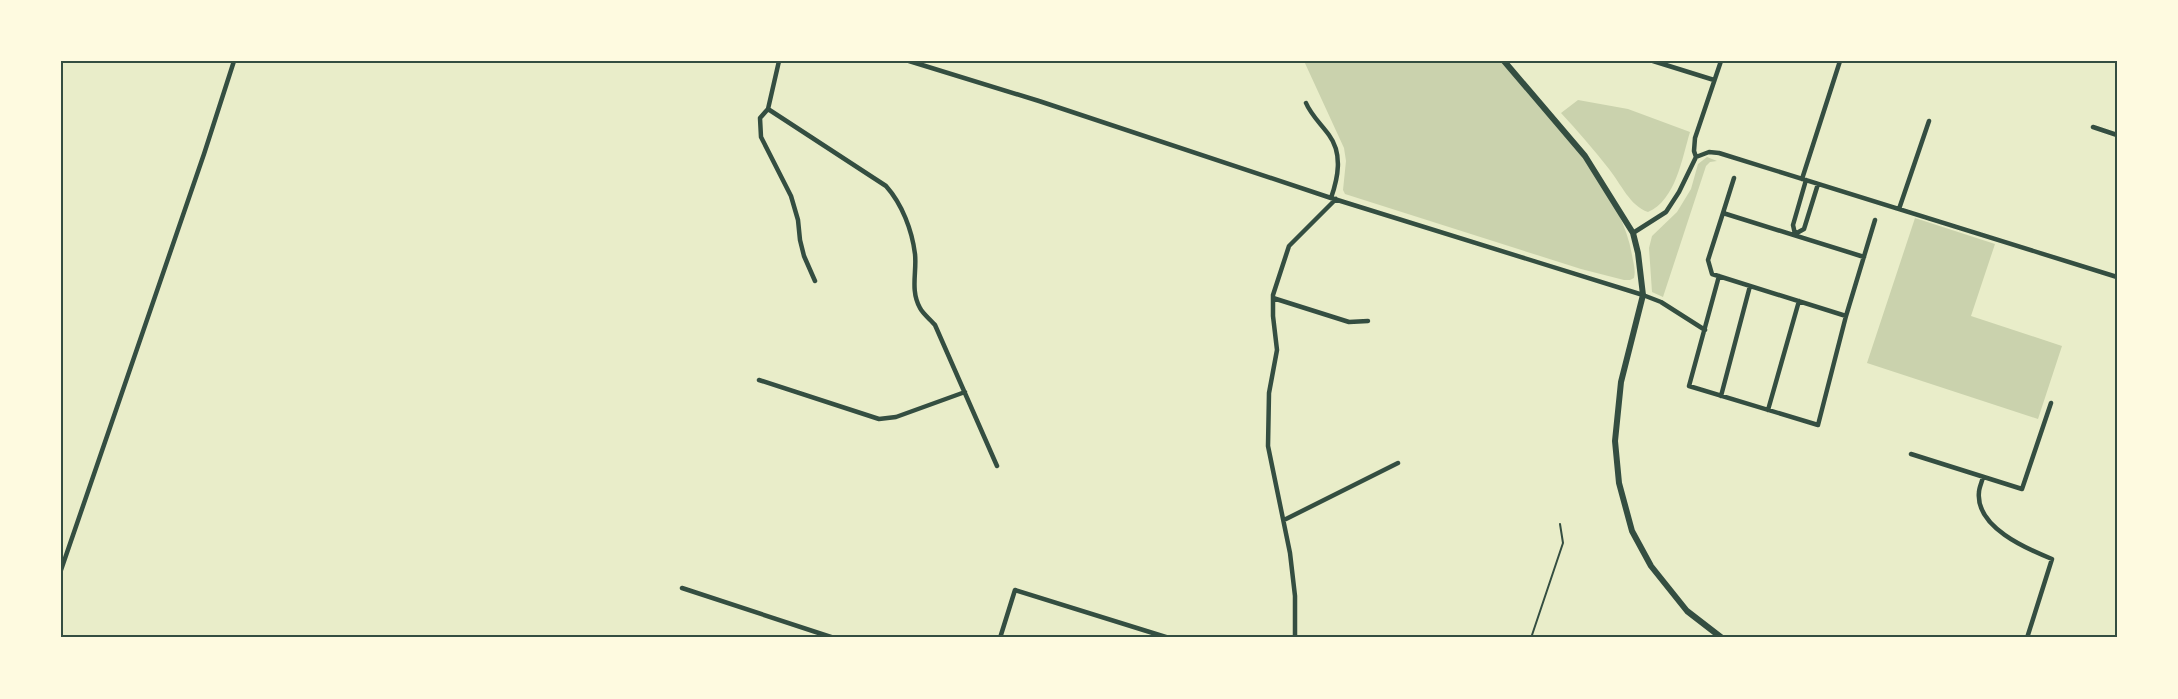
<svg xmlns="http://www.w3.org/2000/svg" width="2178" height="699" viewBox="0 0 2178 699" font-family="Raleway,sans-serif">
  <rect width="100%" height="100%" fill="#e9edc9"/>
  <path fill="#cad2ad" d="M1304,61H1501C1546,114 1621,186 1632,255C1633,262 1636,270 1634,278L1630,280H1624L1581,269L1345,194L1343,190L1346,161L1344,148Z
    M1578,100L1628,109L1690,132C1682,158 1676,200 1648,212C1630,206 1621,184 1609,169C1594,150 1578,131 1561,113Z
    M1707,157L1717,161L1710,162L1706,166L1663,297L1652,292L1649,248L1652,236L1677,212L1691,189L1698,164Z
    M1915,218L1995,244L1971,316L2062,346L2038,419L1867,363Z"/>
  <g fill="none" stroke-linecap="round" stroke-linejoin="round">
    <path stroke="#344e41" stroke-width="2" d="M1531,638L1563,543L1560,524"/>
    <path stroke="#344e41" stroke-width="4.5" d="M779,61L768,109L760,118L761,137L791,196L798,220L800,240L804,256L815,281
      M909,61L1039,101L1331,198L1643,295L1661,302L1705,330
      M1653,61L1714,80
      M1306,103C1311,115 1321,124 1329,135C1343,154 1338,178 1331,198
      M768,109L886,186C902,204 912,230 915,254C917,272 910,290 920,308C923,314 931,320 935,325L997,466
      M2093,127L2117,135
      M1696,157L1694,151L1695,138L1721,61
      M1802,179L1840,61
      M1806,180L1793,225L1795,234L1804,229L1818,184
      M1899,209L1929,121
      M1723,213L1734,178
      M1633,233L1666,212L1679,192L1696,157L1709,152L1719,153L2117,277
      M1864,257L1723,213L1708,260L1712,274L1846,316L1875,220
      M1719,276L1689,386L1818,425L1846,316
      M1273,298L1349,322L1368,321
      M759,380L879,419L896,417L965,392
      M1721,396L1750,286
      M1768,410L1799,301
      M1911,454L2022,489L2051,403
      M1983,477C1982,482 1979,488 1979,492C1975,527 2027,549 2052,559L2027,638
      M1284,520L1398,463
      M61,570L204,154L234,61
      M682,588L834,638
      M1000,638L1015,590L1169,638
      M1295,638V596L1290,553L1268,446L1269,393L1277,350L1273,316V295L1289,246L1336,199"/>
    <path stroke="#344e41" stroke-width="6" d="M1504,61L1585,156L1633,233L1638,253L1643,295L1621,382L1615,441L1619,483L1632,531L1651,566L1687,611L1722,638"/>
  </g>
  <rect width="2178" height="699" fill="none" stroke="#fefae0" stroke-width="125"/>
  <rect x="62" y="62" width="2054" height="574" fill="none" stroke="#344e41" stroke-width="2"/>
</svg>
